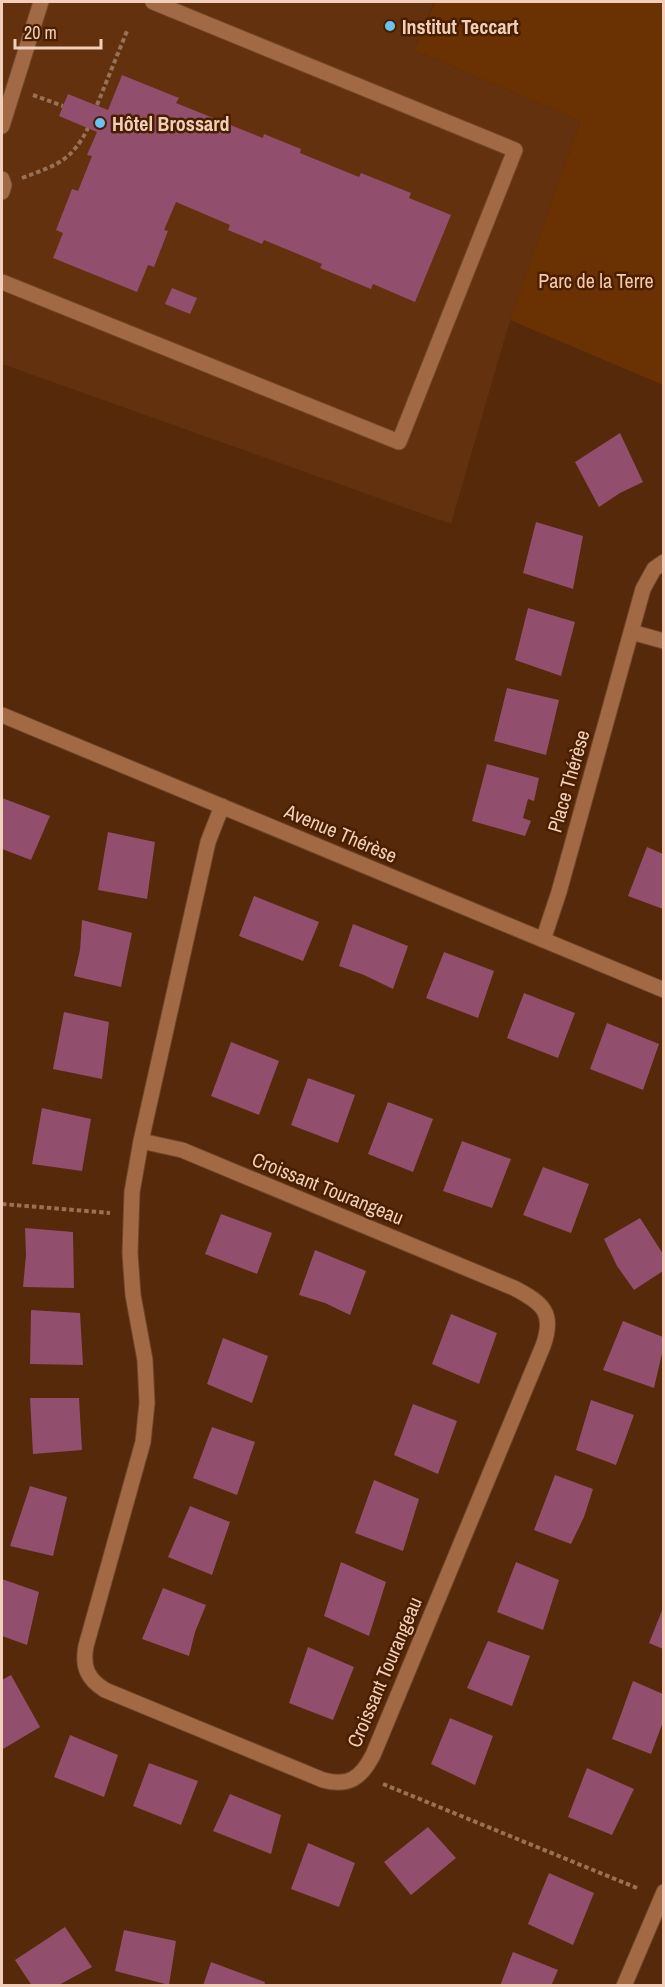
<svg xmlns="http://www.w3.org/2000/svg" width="665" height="1987" viewBox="0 0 665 1987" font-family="'Archivo Narrow',sans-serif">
  <rect width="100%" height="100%" fill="#552909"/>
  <path fill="#63310d" d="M2,2H434L414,50L580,121L510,320L451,524L2,364Z"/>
  <path fill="#6a3202" d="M435,2H663V385L510,320L580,121L414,50Z"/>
  <path fill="#914e6d" d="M122,75L179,98L176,103L263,138L264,134L301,149L300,153L359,177L361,173L411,193L409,198L451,215L415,302L373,284L371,289L320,268L322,264L264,240L262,244L228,230L230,225L176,202L164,230L168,231L154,267L148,265L137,292L53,258L63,233L56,230L72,189L78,191L92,156L87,155L97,132L59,116L68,94L108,110Z
    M172,288L197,298L190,314L165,304Z
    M620,433L643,482L620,493L599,507L575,462Z
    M536,522L583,536L573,589L523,573Z
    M528,608L575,622L561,676L515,660Z
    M507,688L559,700L546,755L494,741Z
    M487,764L539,778L534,801L528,799L523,818L531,821L525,836L472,821Z
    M2,798L50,816L31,860L2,849Z
    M108,832L155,842L147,899L98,890Z
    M647,847L663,854V909L628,896Z
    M254,896L319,922L303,961L239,936Z
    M82,920L132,933L121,987L74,976L80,950Z
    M353,924L408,946L393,989L364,975L339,966Z
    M444,952L494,971L478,1018L426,998Z
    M524,993L575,1013L558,1058L507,1038Z
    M64,1012L109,1022L102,1079L53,1069Z
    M607,1023L659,1044L643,1090L590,1069Z
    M231,1042L279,1061L259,1115L211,1096Z
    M308,1078L355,1095L338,1143L291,1125Z
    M388,1102L433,1119L413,1172L368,1154Z
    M42,1108L91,1119L82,1171L32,1164Z
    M462,1141L511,1159L492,1208L443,1191Z
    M543,1167L589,1184L571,1233L523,1215Z
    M221,1214L272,1233L257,1274L205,1254Z
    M640,1218L663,1254V1271L634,1290L617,1266L604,1239Z
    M25,1228L73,1232L74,1288L23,1287L26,1255Z
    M315,1250L366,1271L350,1315L325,1303L299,1295Z
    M31,1310L80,1313L83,1365L30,1364Z
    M451,1314L497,1333L479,1384L432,1364Z
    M623,1321L663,1337V1349L654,1388L603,1370Z
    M223,1338L268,1356L252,1403L207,1384Z
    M30,1398H79L82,1450L33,1454Z
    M591,1400L634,1415L616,1465L576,1450Z
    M413,1404L457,1421L438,1474L394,1455Z
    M212,1427L255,1442L237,1495L193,1478Z
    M555,1475L593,1489L584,1517L571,1544L534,1530Z
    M374,1480L419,1499L403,1551L355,1533Z
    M30,1486L67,1497L53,1556L10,1546Z
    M190,1506L230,1522L212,1575L168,1557Z
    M341,1562L386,1582L369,1636L324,1616Z
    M516,1562L559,1580L543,1630L497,1612Z
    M2,1579L39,1592L27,1645L2,1636Z
    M163,1588L206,1605L195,1632L189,1656L142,1639Z
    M663,1608V1649L649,1643Z
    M488,1641L530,1656L512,1706L467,1688Z
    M308,1647L354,1667L333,1720L289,1703Z
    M11,1675L40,1727L3,1749L2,1745V1680Z
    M633,1681L663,1694V1722L651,1754L612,1739Z
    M450,1718L493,1736L475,1785L431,1764Z
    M70,1735L118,1755L104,1797L54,1777Z
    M149,1763L198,1781L181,1825L133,1806Z
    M587,1768L634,1789L612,1835L568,1817Z
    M230,1794L281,1815L271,1854L213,1831Z
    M428,1827L456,1858L411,1895L384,1862Z
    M308,1843L355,1863L339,1907L291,1889Z
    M549,1873L594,1893L573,1945L528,1924Z
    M65,1927L92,1967L57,1986H32L15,1960Z
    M124,1930L176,1941L169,1985L115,1971Z
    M513,1952L558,1970L551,1986H500Z
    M211,1962L265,1982L264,1986H203Z"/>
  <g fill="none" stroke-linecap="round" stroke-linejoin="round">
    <defs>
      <path id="minor" d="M2,126L41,2
        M2,179L4,185L2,192
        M2,282L399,442L515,150L153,2
        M631,632L664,641
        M2,715L664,990
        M543,940L559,892L643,589L654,569L664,562
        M141,1141L182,1150L514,1288C543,1303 555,1313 543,1346L373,1755C361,1778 349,1787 323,1780L105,1690C87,1679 82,1666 86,1646L143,1442L147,1403L145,1360L133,1295L130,1253L132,1192L141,1141L208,842L222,806
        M624,1986L664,1892"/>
    </defs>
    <use href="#minor" stroke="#714729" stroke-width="17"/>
    <path stroke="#997156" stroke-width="4" stroke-dasharray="4.5 3" stroke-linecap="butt" d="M33,95L63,106
      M97,105L127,31
      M22,178C56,165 71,162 88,128
      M2,1204L110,1213
      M383,1784L637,1888"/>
    <use href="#minor" stroke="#a26945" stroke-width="15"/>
  </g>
  <g fill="#69c3f1" stroke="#491f00" stroke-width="2">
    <circle cx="390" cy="26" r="6"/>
    <circle cx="100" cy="123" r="6"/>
  </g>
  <g text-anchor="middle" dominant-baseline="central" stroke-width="5" stroke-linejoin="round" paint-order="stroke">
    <g font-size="20" font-weight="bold" fill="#f1cfba" stroke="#491f00" text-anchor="start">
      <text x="402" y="26">Institut Teccart</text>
      <text x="112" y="123">Hôtel Brossard</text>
    </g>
    <g font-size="20" fill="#f8c8ab" stroke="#491f00">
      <text x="596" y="280">Parc de la Terre</text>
    </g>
    <g font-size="20" fill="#f1cfba" stroke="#491f00">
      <text transform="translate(568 781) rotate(-74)">Place Thérèse</text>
      <text transform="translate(341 833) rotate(23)">Avenue Thérèse</text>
      <text transform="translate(328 1188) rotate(22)">Croissant Tourangeau</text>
      <text transform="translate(384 1672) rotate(-67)">Croissant Tourangeau</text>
    </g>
  </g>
  <rect width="665" height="1987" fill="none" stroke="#f1cfba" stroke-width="6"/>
  <path d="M15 39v9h86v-9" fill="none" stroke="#f1cfba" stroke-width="3"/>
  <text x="24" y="39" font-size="18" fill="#f1cfba" stroke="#491f00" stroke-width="4.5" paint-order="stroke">20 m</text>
</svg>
